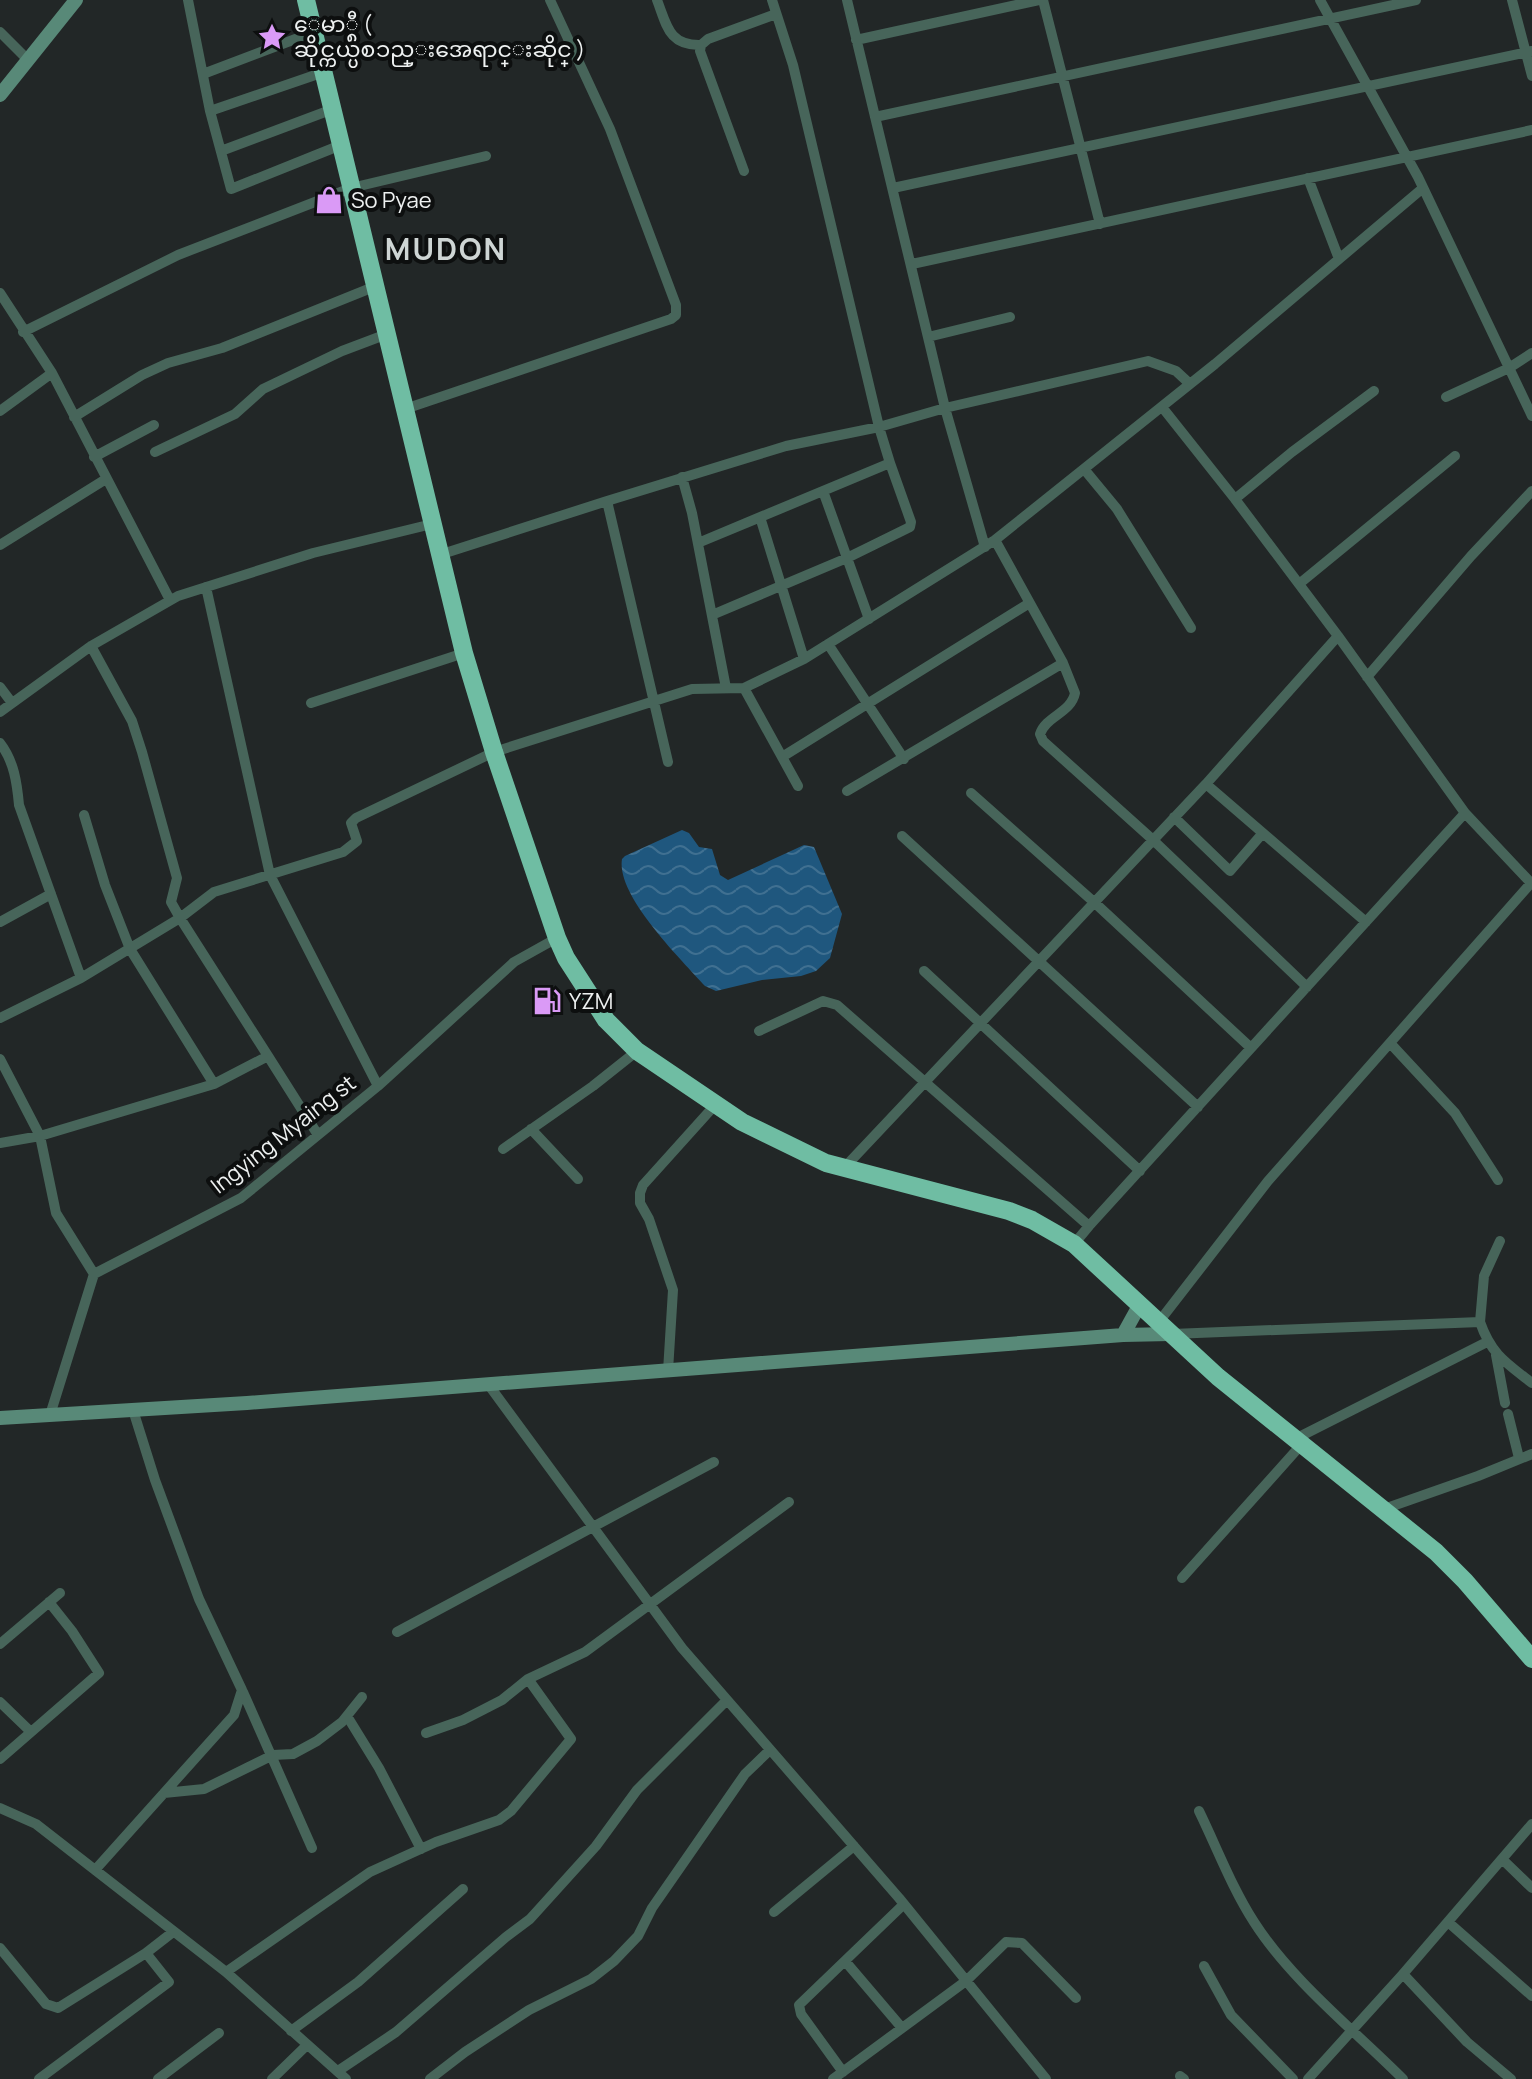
<svg xmlns="http://www.w3.org/2000/svg" width="1532" height="2079" viewBox="0 0 1532 2079" font-family="Manrope,'Noto Sans Myanmar',sans-serif">
  <defs>
    <pattern id="water-waves" width="16" height="10" patternUnits="userSpaceOnUse" patternTransform="scale(2)"><rect width="16" height="10" fill="#1f577e"/><path d="M0 5q4-4 8 0t8 0" fill="none" stroke="#407091"/></pattern>
  </defs>
  <rect width="100%" height="100%" fill="#222727"/>
  <path fill="url(#water-waves)" d="M682,830L689,833L699,847L712,849L720,875L728,880L804,845L814,847L842,914L830,958L816,971L801,976L762,980L716,991L705,986C681,959 616,896 622,859L625,856Z"/>
  <g fill="none" stroke-linecap="round" stroke-linejoin="round">
    <path stroke="#47655a" stroke-width="10" d="M188,0L210,111L231,189L341,145
      M657,0C667,26 669,46 701,45
      M847,0L945,408L985,547
      M1043,0L1100,224
      M1320,0L1418,177L1532,416
      M1512,0L1532,76
      M0,32L28,60
      M856,40L1039,0
      M203,74L314,32
      M210,111L324,72
      M875,117L1416,0
      M221,151L333,109
      M744,171L700,51L701,45L708,39L776,14
      M1308,178L1339,259
      M893,188L1532,51
      M912,264L1532,130
      M0,293L52,373L170,600
      M23,332L178,255L351,188L486,156
      M928,337L1010,317
      M1446,397L1509,368L1532,353
      M1162,407L1235,499L1338,636L1465,813L1531,883
      M405,409L671,319L676,315V305L610,129L550,0
      M0,411L52,373
      M74,417L142,375L168,363L222,348L376,286
      M155,452L235,414L263,389L342,351L387,334
      M94,457L154,425
      M1084,469L1117,509L1191,628
      M682,477L692,513L726,688
      M823,491L869,619
      M1235,499L1292,452L1374,391
      M607,501L786,446L879,427L945,408L1148,361L1176,371L1190,384
      M760,517L804,659
      M995,540L1063,663L1075,693C1071,713 1046,716 1040,734L1043,741L1152,839L1307,987
      M698,543L890,463L879,427L793,65L772,0
      M0,545L106,479
      M439,555L607,501L668,762
      M1299,584L1455,456
      M206,587L270,875L378,1086
      M712,615L847,558L910,527L911,522L890,463
      M828,644L904,759
      M91,646L132,721L142,752L177,878L171,902L180,918L214,892L343,852L357,841L351,823L356,818L494,752L692,689L744,688L804,659L995,540L1215,364L1423,188
      M1367,677L1471,556L1532,491
      M0,687L12,703
      M744,688L798,786
      M311,703L464,653
      M0,712L91,646L178,596L313,553L432,524
      M0,743C14,761 17,783 19,805L81,978
      M782,757L1028,604
      M1206,784L1366,922
      M847,791L1063,663
      M971,793L1095,903L1251,1048
      M84,815L105,885L130,949L214,1084
      M1174,817L1230,871L1262,834
      M902,836L1198,1107
      M0,922L51,894
      M924,971L1140,1171
      M0,1018L81,978L180,918L268,1056L214,1084L40,1136L0,1143
      M759,1031L823,1001L837,1005L1089,1226L1074,1244
      M1390,1043L1455,1113L1498,1180
      M268,1056L318,1135
      M0,1059L40,1136L56,1213L94,1274
      M531,1129L578,1179
      M503,1149L593,1086L637,1051
      M844,1168L1206,784L1338,636
      M1089,1226L1465,813
      M1480,1322L1484,1276L1500,1241
      M1158,1323L1268,1181L1532,882
      M1172,1334L1480,1322C1491,1354 1506,1363 1532,1383
      M1496,1355L1505,1403
      M668,1371L673,1290L649,1219L640,1203V1193L643,1185L715,1105
      M488,1384L682,1648L899,1898L1046,2079
      M1508,1414L1519,1458
      M50,1415L94,1274L241,1198L378,1086L514,962L557,938
      M1295,1439L1487,1342
      M1384,1509L1478,1476L1532,1454
      M1182,1578L1301,1445
      M397,1632L714,1462
      M0,1644L60,1593
      M243,1692L312,1848
      M0,1702L31,1732
      M347,1716L379,1768L421,1849
      M426,1733L463,1720L502,1700L528,1679L585,1652L789,1502
      M0,1759L99,1673L72,1631L49,1602
      M164,1793L204,1789L273,1755L293,1754L317,1741L342,1722L362,1697
      M0,1808L36,1824L226,1972L346,2079
      M1199,1811C1217,1848 1232,1888 1254,1922C1291,1980 1354,2030 1403,2079
      M1502,1859L1532,1888
      M95,1870L234,1715L242,1690L199,1599L155,1480L133,1410
      M774,1912L854,1846
      M1448,1922L1532,1996
      M0,1948L46,2004L58,2008L146,1953L173,1932
      M845,1961L902,2028
      M1204,1966L1231,2015L1293,2079
      M226,1972L370,1872L436,1842L499,1820L511,1811L571,1739L528,1679
      M1403,1974L1467,2042L1511,2079
      M291,2031L358,1982L463,1889
      M338,2071L396,2032L506,1937L530,1919L596,1846L637,1790L727,1700
      M843,2072L801,2014L799,2005L904,1904
      M1180,2076L1184,2079
      M39,2079L169,1982L146,1953
      M158,2079L219,2033
      M272,2079L307,2045
      M430,2079L465,2052L529,2010L591,1979L614,1961L638,1936L652,1908L745,1774L770,1750
      M833,2079L966,1981L1006,1942L1022,1943L1076,1998
      M1308,2079L1403,1974L1532,1824"/>
    <path stroke="#588978" stroke-width="14" d="M0,95L76,0
      M1123,1335L1139,1306
      M0,1418L247,1403L1123,1335L1170,1334"/>
    <path stroke="#6fbda3" stroke-width="18" d="M306,0L464,653L494,752L557,938L566,958L606,1020L637,1051L742,1122L826,1163L1009,1211L1032,1220L1074,1244L1218,1377L1436,1552L1465,1581L1532,1659"/>
  </g>
  <defs>
    <symbol id="sight-bare" viewBox="-9 -9 18 18"><path d="M0-6L1.8-2.2L6-1.7L2.9 1.2L3.7 5.4L0 3.3L-3.7 5.4L-2.9 1.2L-6-1.7L-1.8-2.2Z" fill="#da9af6" stroke="#0d0f0f" stroke-width="2.5" paint-order="stroke"/></symbol>
    <symbol id="shop-bare" viewBox="-9 -9 18 18"><path d="M-5-2.5h2.3a2.7 3.5 0 0 1 5.4 0H5L5.5 6h-11ZM-1.5-2.5h3a1.5 2.3 0 0 0-3 0Z" fill="#da9af6" stroke="#0d0f0f" stroke-width="2.5" paint-order="stroke"/></symbol>
    <symbol id="fuel-bare" viewBox="-9 -9 18 18"><path d="M-5.5-6h7V0h2V4h1.3V-2.5L3-4.5l.8-.8L6-3V5H2.5V1h-1V6h-7ZM-4.2-4.7v3.2H.2V-4.7Z" fill="#da9af6" stroke="#0d0f0f" stroke-width="2.5" paint-order="stroke"/></symbol>
  </defs>
  <g fill-rule="evenodd">
    <use href="#sight-bare" x="252" y="17" width="40" height="40"/>
    <use href="#shop-bare" x="309" y="180" width="40" height="40"/>
    <use href="#fuel-bare" x="527" y="981" width="40" height="40"/>
  </g>
  <g text-anchor="middle" dominant-baseline="central" stroke-width="8" stroke-linejoin="round" paint-order="stroke">
    <g font-size="22" fill="#eef1f1" stroke="#0d0f0f" text-anchor="start">
      <text x="294" y="24">ေမာ္စီ (<tspan x="294" dy="25">ဆိုင္ကယ္ပစၥည္းအေရာင္းဆိုင္ )</tspan></text>
      <text x="351" y="200">So Pyae</text>
      <text x="569" y="1001">YZM</text>
    </g>
    <g font-size="22" fill="#eef1f1" stroke="#0d0f0f">
      <text transform="translate(283 1134) rotate(-38)">Ingying Myaing st</text>
    </g>
    <g font-size="30" font-weight="bold" letter-spacing="2" fill="#ced5d4" stroke="#0d0f0f">
      <text x="446" y="248">MUDON</text>
    </g>
  </g>
</svg>
